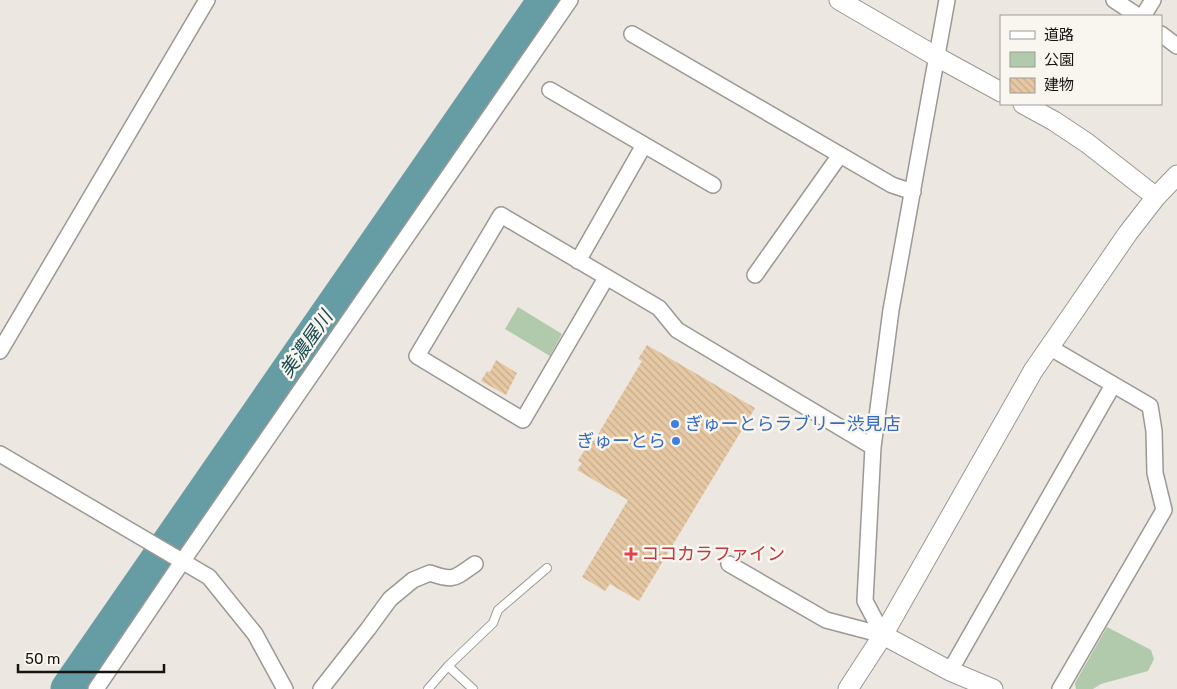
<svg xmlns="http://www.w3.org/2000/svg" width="1177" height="689" viewBox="0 0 1177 689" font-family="Rubik,'Noto Sans JP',sans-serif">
  <defs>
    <pattern id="building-back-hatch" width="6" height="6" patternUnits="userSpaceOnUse" patternTransform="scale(1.25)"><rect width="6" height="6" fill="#e6c9a4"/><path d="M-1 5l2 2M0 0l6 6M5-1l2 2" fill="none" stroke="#c5ac8c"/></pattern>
  </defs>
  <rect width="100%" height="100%" fill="#ece7e1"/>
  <path fill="#b1caab" d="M518,307L562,334L550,356L505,329Z
    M1107,627L1151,650L1154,659L1148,671L1101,684L1093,689H1076L1075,683Z"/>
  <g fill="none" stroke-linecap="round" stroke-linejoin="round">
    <path stroke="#669da5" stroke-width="35" d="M68,689L545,0"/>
  </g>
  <path fill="url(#building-back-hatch)" d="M647,345L755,408L639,601L610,584L605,591L582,577L628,500L577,470L582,463L578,461L591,439L594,441L642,361L638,359Z
    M496,360L517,373L506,395L481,381L487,371L490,372Z"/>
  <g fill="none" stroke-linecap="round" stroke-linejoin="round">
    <defs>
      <path id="service" d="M448,666L473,689
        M428,689L448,666L493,623L498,610L547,568"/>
      <path id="minor" d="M1114,0L1138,16
        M1143,16L1153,0
        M632,34L892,185L913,192
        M1161,34L1177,46
        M550,90L713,185
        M578,261L644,145
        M755,275L840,155
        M606,278L523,420L417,356L501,215L659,308L677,330L873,447
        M1049,347L1150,406L1154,431L1155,473L1164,510L1060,689
        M0,351L207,0
        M0,454L209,577L255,634L285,689
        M729,564L826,620L883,635
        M883,635L865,601L873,447L891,310L947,0
        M950,671L1113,385
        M96,689L182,562L570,0
        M321,689L368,629L390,599L413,580L430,573C455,582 454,578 475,564"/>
      <path id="tertiary" d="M839,0L937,57L1001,92
        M1023,104L1054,121L1087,143L1156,197
        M883,635L950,671L993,689
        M848,689L883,635L1033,371L1128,233L1156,197L1177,175"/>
    </defs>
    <use href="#service" stroke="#9c9893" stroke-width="10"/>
    <use href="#minor" stroke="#9c9893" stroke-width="18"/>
    <use href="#tertiary" stroke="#9c9893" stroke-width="21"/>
    <use href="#service" stroke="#fff" stroke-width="8"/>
    <use href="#minor" stroke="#fff" stroke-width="15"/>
    <use href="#tertiary" stroke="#fff" stroke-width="19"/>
  </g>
  <g fill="#3f7fe0" stroke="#f9f5ef" stroke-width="2">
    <circle cx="675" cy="424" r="5"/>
    <circle cx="676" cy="441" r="5"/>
  </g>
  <path fill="#e0444e" stroke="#f9f5ef" stroke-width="2" d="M628.5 546.5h5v5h5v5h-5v5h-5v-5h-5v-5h5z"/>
  <g text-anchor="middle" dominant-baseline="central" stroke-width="5" stroke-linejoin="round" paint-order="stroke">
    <g font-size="18" fill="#366cbe" stroke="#f9f5ef" text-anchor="start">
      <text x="685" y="424">ぎゅーとらラブリー渋見店</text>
      <text x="666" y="441" text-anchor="end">ぎゅーとら</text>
    </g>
    <g font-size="18" fill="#be3a42" stroke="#f9f5ef" text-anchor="start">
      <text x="641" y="554">ココカラファイン</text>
    </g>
    <g font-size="19" font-style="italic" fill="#15474e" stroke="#f9f5ef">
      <text transform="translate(306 344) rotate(-55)">美濃屋川</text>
    </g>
  </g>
  <rect x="1000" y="15" width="162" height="90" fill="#f9f5ef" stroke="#9e9b97"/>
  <rect x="1010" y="31" width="25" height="8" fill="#ffffff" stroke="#9e9b97"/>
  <text x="1044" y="40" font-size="15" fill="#161412">道路</text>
  <rect x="1010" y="52" width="25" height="15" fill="#b1caab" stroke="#9e9b97"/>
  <text x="1044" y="65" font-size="15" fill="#161412">公園</text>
  <rect x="1010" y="78" width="25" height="15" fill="url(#building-back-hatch)" stroke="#9e9b97"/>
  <text x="1044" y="90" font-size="15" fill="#161412">建物</text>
  <path d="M18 664v8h146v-8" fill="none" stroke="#161412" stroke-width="2.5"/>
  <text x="25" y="664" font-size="15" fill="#161412" stroke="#f9f5ef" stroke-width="4" paint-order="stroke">50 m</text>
</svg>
